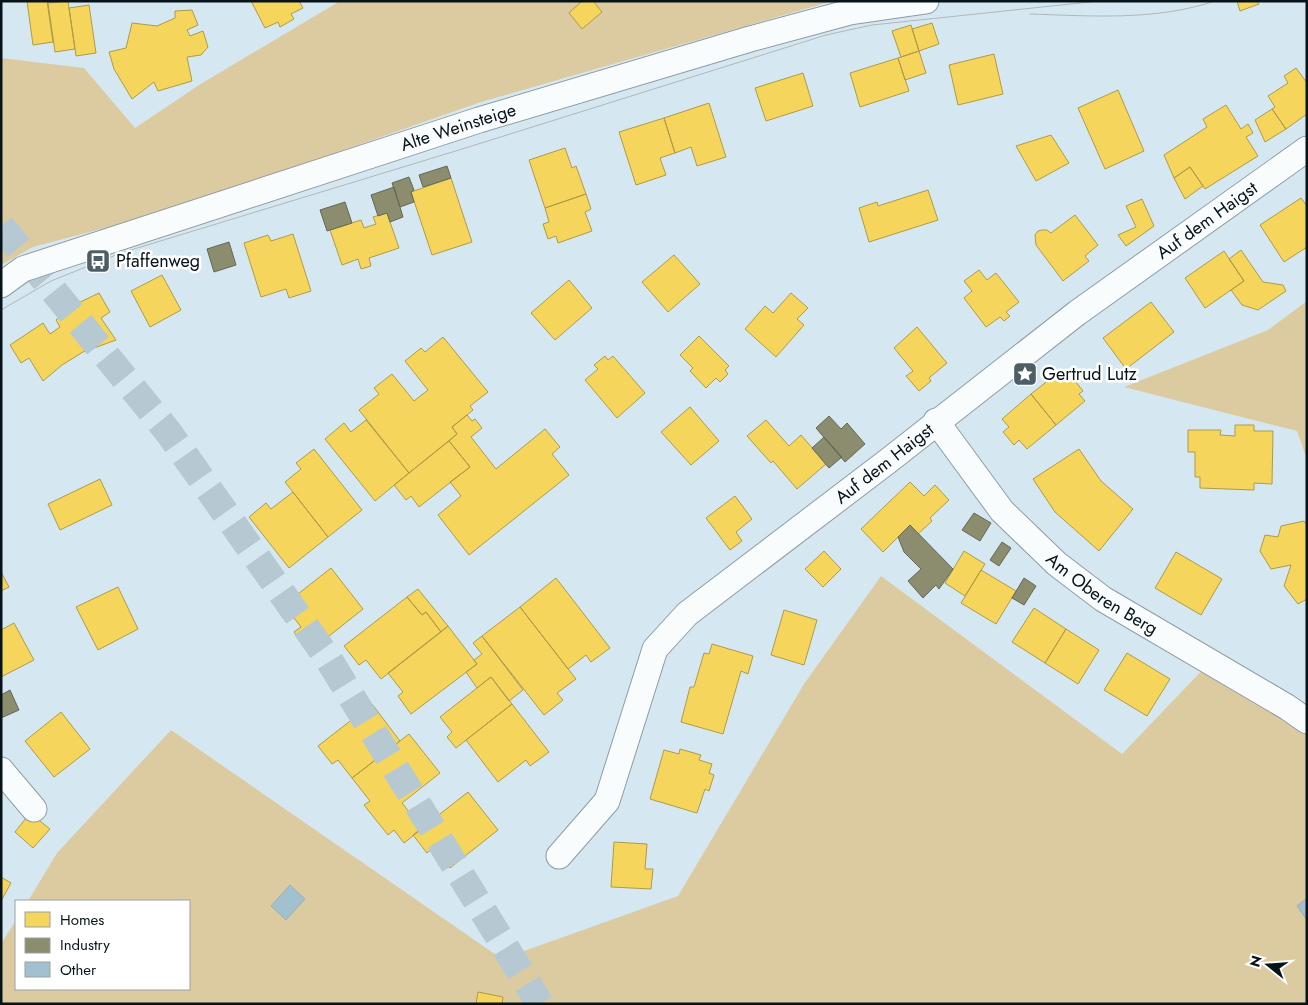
<svg xmlns="http://www.w3.org/2000/svg" width="1308" height="1005" viewBox="0 0 1308 1005" font-family="Jost,sans-serif">
  <rect width="100%" height="100%" fill="#d5e8f2"/>
  <path fill="#dccba1" d="M340,1H833L481,102L173,210L33,247L1,265V58L84,68L135,128L199,85Z
    M1307,301V460L1297,431L1124,387L1268,330Z
    M881,576L1122,754L1211,661L1307,727V1004H1V944L16,920V989H189V901H28L57,853L171,730L502,959L678,896L804,684Z"/>
  <path fill="#f6d55c" stroke="#ae9b48" d="M27,1H47L53,42L33,45Z
    M68,1L75,49L55,52L48,3Z
    M251,1H299L303,8L291,14L294,19L280,27L278,22L265,28Z
    M582,1H593L602,12L582,29L569,13Z
    M1237,1H1257L1259,4L1240,11Z
    M89,5L96,53L76,56L69,8Z
    M192,10L198,25L187,30L190,36L203,31L208,47L201,55L187,57L192,81L158,91L154,82L132,99L114,69L109,52L126,48L132,23L157,26L175,18V11Z
    M932,23L939,44L919,51L912,29Z
    M911,25L919,51L901,57L892,31Z
    M919,51L926,73L905,80L898,58Z
    M994,54L1003,94L958,105L949,65Z
    M898,58L909,91L860,107L850,73Z
    M1296,68L1307,83V114L1286,129L1272,109L1275,107L1268,96L1288,83L1284,76Z
    M803,73L813,106L766,121L755,88Z
    M1118,90L1144,151L1105,169L1078,108Z
    M709,103L726,157L697,166L691,147L675,153L664,118Z
    M1226,105L1241,129L1248,124L1253,133L1246,137L1258,156L1205,189L1190,167L1174,178L1164,155L1207,127L1203,119Z
    M1272,109L1286,129L1265,142L1255,120Z
    M664,118L675,153L660,158L666,175L636,185L619,132Z
    M1051,135L1069,163L1036,181L1016,146Z
    M565,148L572,168L576,166L586,194L545,208L529,160Z
    M1190,167L1203,186L1185,199L1174,178Z
    M451,178L472,242L432,255L411,192Z
    M928,190L938,220L869,242L859,208L877,202L878,206Z
    M586,194L591,209L585,212L592,231L558,243L556,236L548,239L543,224L549,222L545,208Z
    M1301,198L1307,206V247L1284,262L1260,225Z
    M1142,199L1154,226L1126,246L1118,235L1136,227L1126,206Z
    M387,213L399,248L369,258L371,266L361,269L358,259L342,265L330,230L361,220L364,228L376,224L373,217Z
    M1075,215L1098,245L1085,256L1089,261L1063,281L1036,245L1035,235L1038,231L1042,230H1047L1051,233Z
    M293,234L311,291L289,298L286,289L261,297L244,243L268,235L271,241Z
    M1241,250L1263,282L1283,285L1286,291L1258,310L1242,305L1231,290L1244,281L1229,259Z
    M1224,251L1244,281L1205,308L1185,278Z
    M674,255L700,284L668,312L642,282Z
    M979,270L987,280L996,273L1019,302L1006,312L1010,316L1004,321L1000,317L986,327L964,298L972,291L964,281Z
    M162,275L181,310L150,327L131,291Z
    M569,280L592,308L555,340L531,313Z
    M99,293L110,312L101,318L116,340L83,352L62,365L43,381L29,358L21,363L10,345L43,323L50,334L60,327L56,320L70,307Z
    M791,293L808,308L797,319L804,325L776,357L745,329L765,306L773,313Z
    M1151,302L1174,332L1126,369L1103,338Z
    M917,327L947,363L929,378L931,381L919,391L906,376L913,371L894,348Z
    M699,336L729,366L725,370L728,374L720,382L716,378L706,388L690,371L693,368L680,355Z
    M443,337L488,392L470,406L473,410L452,427L457,434L409,473L359,410L379,394L374,388L392,374L414,401L428,390L405,361L421,348L425,352Z
    M605,356L608,360L613,356L645,393L617,418L585,380L598,369L594,365Z
    M1060,371L1068,380L1072,377L1083,391L1079,394L1085,401L1056,425L1031,394Z
    M1031,394L1056,425L1027,449L1019,440L1014,445L1003,432L1009,427L1002,419Z
    M690,407L719,441L691,465L661,432Z
    M467,415L472,421L475,419L482,428L471,437L496,469L545,429L560,447L552,454L569,475L469,555L438,515L461,496L450,482L470,467L449,441L457,434L452,427Z
    M366,420L409,473L375,501L325,439L344,423L351,432Z
    M766,420L789,446L801,435L826,464L797,489L773,461L771,463L747,436Z
    M1235,425H1254V431H1273L1272,484L1254,483V490L1200,488V477H1195V452H1188V430H1221L1220,435L1235,436Z
    M449,441L470,467L419,507L411,496L406,500L394,485Z
    M314,449L362,510L328,537L285,482L301,469L296,463Z
    M1079,449L1101,481L1133,509L1099,551L1055,512L1033,479Z
    M100,479L112,505L60,530L48,504Z
    M910,482L924,496L935,485L949,500L930,518L932,521L918,534L910,525L883,552L861,529Z
    M293,492L328,537L289,568L249,517L266,503L271,509Z
    M735,496L752,519L736,532L742,541L730,550L706,518Z
    M1304,521L1307,525V599L1298,604L1284,586L1291,565L1271,569L1260,551L1265,535L1278,537L1281,526Z
    M824,551L841,569L823,587L805,569Z
    M964,551L985,564L965,596L945,583Z
    M1176,552L1222,579L1201,615L1155,588Z
    M331,568L363,609L309,652L294,632L301,627L284,605Z
    M981,570L1016,591L996,624L961,603Z
    M1,572L9,587L1,591Z
    M556,578L610,648L591,662L586,655L568,669L520,607Z
    M118,587L138,629L98,650L76,607Z
    M418,589L448,626L441,632L426,612L422,615L407,597Z
    M407,597L422,615L426,612L441,632L381,679L366,660L359,665L344,646Z
    M520,607L576,679L557,693L563,700L544,715L482,636Z
    M1034,608L1066,629L1045,663L1012,642Z
    M784,610L817,620L804,665L771,655Z
    M14,623L34,660L1,677V630Z
    M448,626L477,664L411,714L398,696L403,692L388,673Z
    M1066,629L1099,650L1078,684L1045,663Z
    M482,636L523,690L509,701L491,677L477,688L466,672L477,664L474,660L482,654L473,643Z
    M712,644L753,656L748,674L741,671L723,734L681,722L690,687H694L704,653L709,654Z
    M1127,653L1170,679L1147,716L1104,690Z
    M491,677L512,704L456,748L447,737L452,732L440,717Z
    M372,704L400,741L352,778L338,760L332,764L318,746Z
    M512,704L549,752L530,766L526,760L498,782L466,740Z
    M61,712L90,749L54,777L25,741Z
    M409,734L440,773L402,803L411,814L417,809L428,824L404,843L394,830L388,835L364,805L370,801L352,778Z
    M680,749L701,755L699,760L712,764L709,773L714,775L709,791L705,789L697,813L650,799L664,750L679,754Z
    M468,792L498,830L450,868L434,847L427,853L413,835Z
    M30,813L50,829L33,848L15,832Z
    M614,842L647,844L645,869H653L651,889L611,887Z
    M1,877L11,883L1,901Z
    M478,992L503,997L502,1004H476Z"/>
  <path fill="#8c8c6e" stroke="#646854" d="M447,166L451,178L423,187L419,175Z
    M409,177L414,190L411,192L414,202L400,207L392,183Z
    M394,187L403,217L390,222L387,213L378,216L371,195Z
    M345,202L352,223L327,231L320,210Z
    M229,242L236,265L214,272L207,249Z
    M829,416L841,429L847,423L865,444L845,462L816,428Z
    M824,437L842,457L829,468L812,448Z
    M974,513L991,523L980,541L962,530Z
    M910,525L953,569L939,589L936,585L923,598L908,581L921,569L904,552L898,537Z
    M1002,542L1011,548L999,566L990,560Z
    M1024,578L1036,586L1024,605L1012,598Z
    M10,690L19,710L1,718V695Z"/>
  <path fill="#a2c1cf" stroke="#9faeb6" d="M290,885L305,899L286,920L271,906Z
    M1307,898V920L1297,906Z"/>
  <g fill="none" stroke-linecap="round" stroke-linejoin="round">
    <path stroke="#b6c8d1" stroke-width="28" stroke-dasharray="28 14" stroke-linecap="butt" d="M1,226L169,433L329,660L540,1004"/>
    <defs>
      <g id="minor">
        <path id="s1" d="M1,285L23,269L479,120L750,39L850,12L926,1"/>
        <path id="s2" d="M936,421L1002,511L1057,564L1103,599L1287,707L1307,721"/>
        <path d="M1,770L34,809"/>
        <path id="s3" d="M559,856L607,801L655,649L687,614L888,461L1077,313L1307,149"/>
      </g>
    </defs>
    <use href="#minor" stroke="#8e9ca3" stroke-width="27"/>
    <use href="#minor" stroke="#f9fcfd" stroke-width="25"/>
    <path stroke="#b1b7b9" stroke-width="1" d="M1030,14C1093,16 1155,21 1215,1
      M1,310L51,281L121,253L459,150L826,35L872,25L1099,1"/>
  </g>
  <defs>
    <symbol id="bus-square" viewBox="-11 -11 22 22"><rect x="-9" y="-9" width="18" height="18" rx="4" fill="#4e5e65" stroke="#fff"/><path d="M-5-6H5V4H4V6H2V4H-2V6H-4V4H-5ZM-3.5-4V0h7V-4ZM-3.5 1.2v1.5H-2V1.2ZM2 1.2v1.5H3.5V1.2Z" fill="#fff"/></symbol>
    <symbol id="sight-square" viewBox="-11 -11 22 22"><rect x="-9" y="-9" width="18" height="18" rx="4" fill="#4e5e65" stroke="#fff"/><path d="M0-6L1.8-2.2L6-1.7L2.9 1.2L3.7 5.4L0 3.3L-3.7 5.4L-2.9 1.2L-6-1.7L-1.8-2.2Z" fill="#fff"/></symbol>
  </defs>
  <g fill-rule="evenodd">
    <use href="#bus-square" x="84" y="247" width="28" height="28"/>
    <use href="#sight-square" x="1011" y="360" width="28" height="28"/>
  </g>
  <g text-anchor="middle" dominant-baseline="central" stroke-width="5" stroke-linejoin="round" paint-order="stroke">
    <g font-size="18" fill="#061319" stroke="#fff">
      <text stroke="none"><textPath href="#s1" startOffset="485">Alte Weinsteige</textPath></text>
      <text stroke="none"><textPath href="#s3" startOffset="932">Auf dem Haigst</textPath></text>
      <text stroke="none"><textPath href="#s3" startOffset="528">Auf dem Haigst</textPath></text>
      <text stroke="none"><textPath href="#s2" startOffset="242">Am Oberen Berg</textPath></text>
    </g>
    <g font-size="18" fill="#061319" stroke="#fff" text-anchor="start">
      <text x="116" y="261">Pfaffenweg</text>
      <text x="1042" y="374">Gertrud Lutz</text>
    </g>
  </g>
  <rect width="1308" height="1005" fill="none" stroke="#061319" stroke-width="5"/>
  <rect x="15" y="900" width="175" height="90" fill="#ffffff" stroke="#9ba1a3"/>
  <rect x="25" y="912" width="25" height="15" fill="#f6d55c" stroke="#9ba1a3"/>
  <text x="60" y="925" font-size="15" fill="#061319">Homes</text>
  <rect x="25" y="938" width="25" height="15" fill="#8c8c6e" stroke="#9ba1a3"/>
  <text x="60" y="950" font-size="15" fill="#061319">Industry</text>
  <rect x="25" y="962" width="25" height="15" fill="#a2c1cf" stroke="#9ba1a3"/>
  <text x="60" y="975" font-size="15" fill="#061319">Other</text>
  <g transform="translate(1268 965) rotate(287)" stroke="#ffffff" stroke-width="4" paint-order="stroke">
  <path d="M0-4L9 19L0 12L-9 19Z" fill="#061319"/>
  <text y="-8" font-size="14" font-weight="bold" text-anchor="middle" fill="#061319">N</text>
  </g>
</svg>
